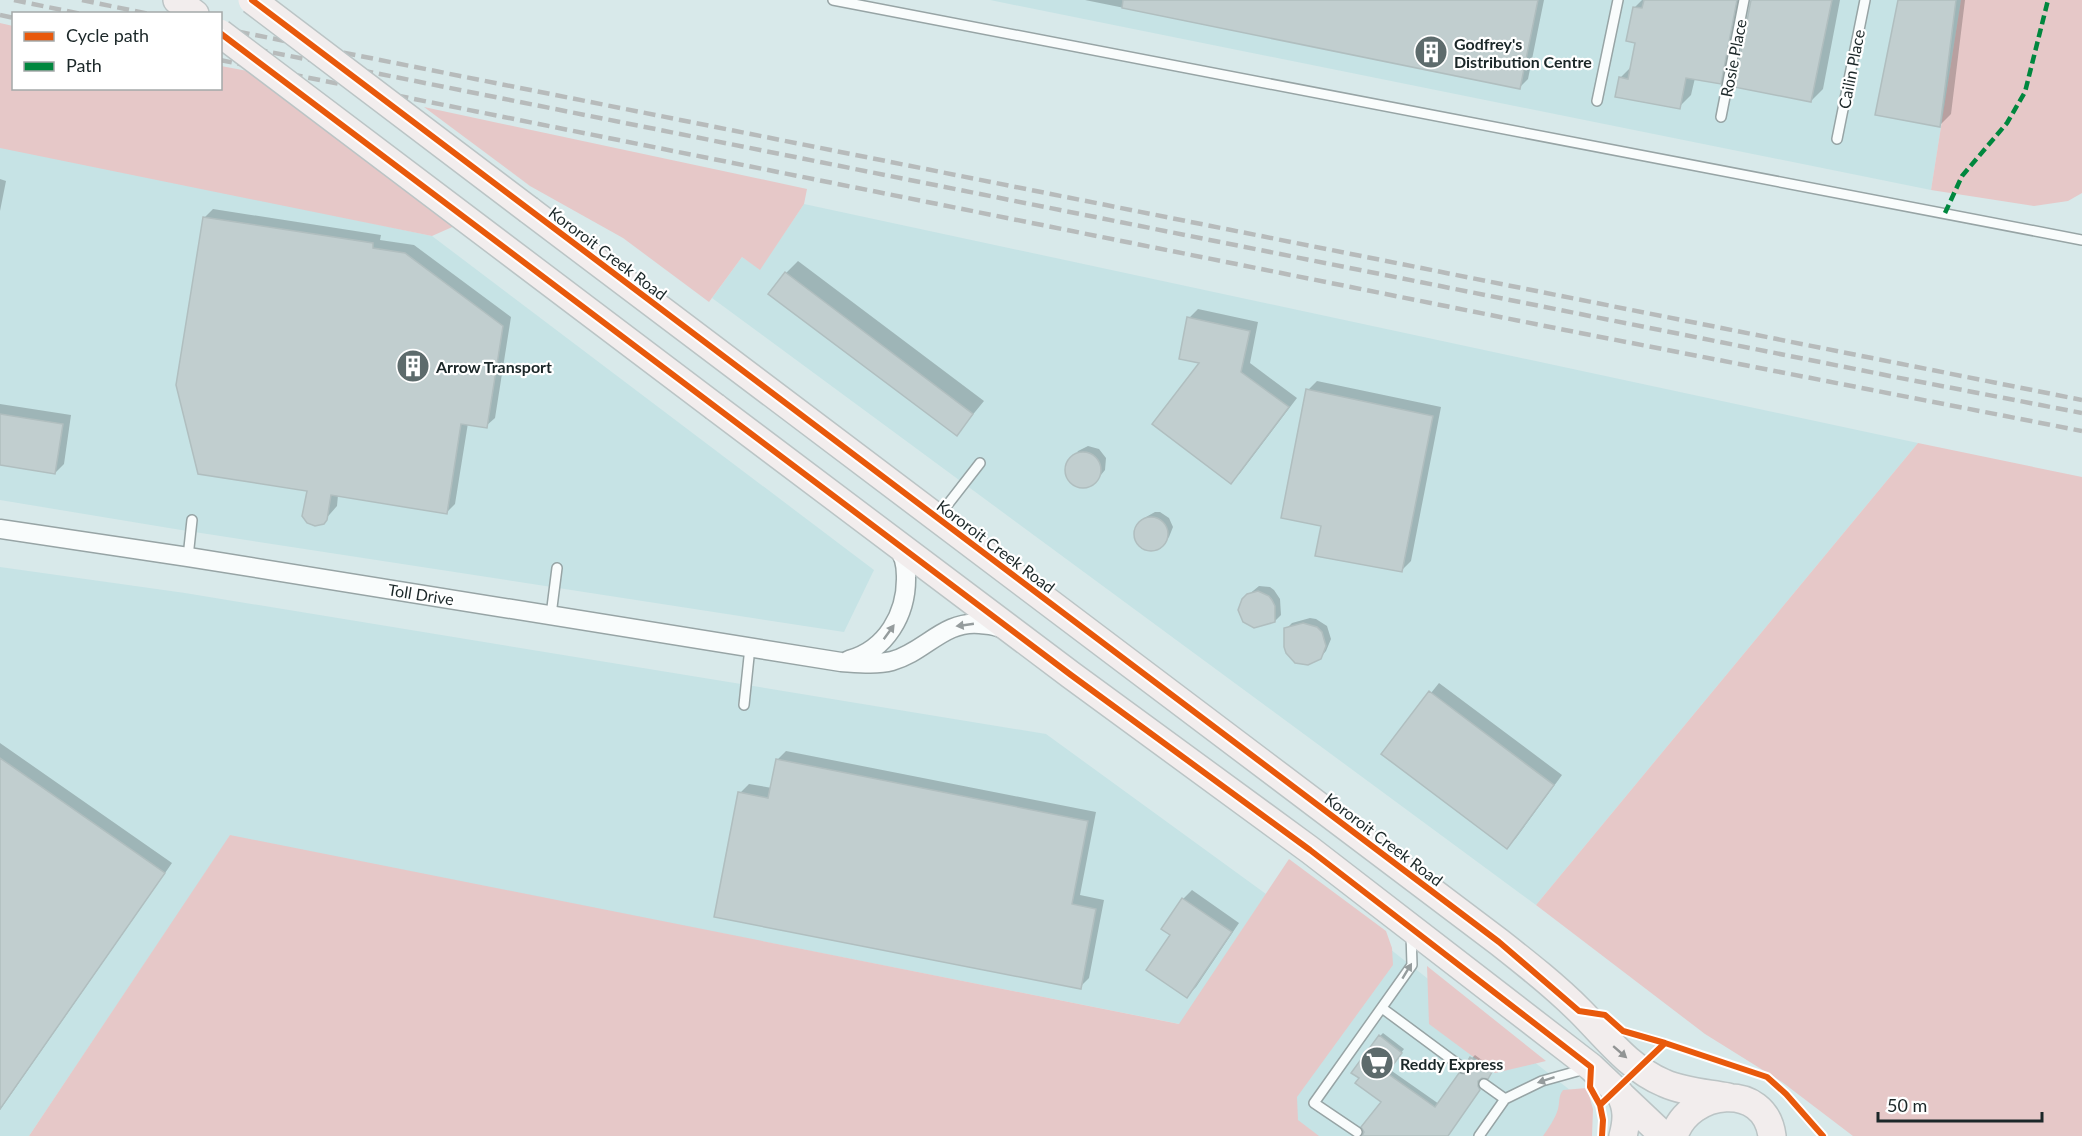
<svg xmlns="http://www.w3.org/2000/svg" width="2082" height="1136" viewBox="0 0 2082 1136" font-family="Lato,sans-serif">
  <rect width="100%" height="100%" fill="#d8e9ea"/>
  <path fill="#c6e3e5" d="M990,0H1961L1931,190Z
    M0,145L432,236L874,570L844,632L175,529L0,500Z
    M804,204L1918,443L1536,905L712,298L742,257L760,269Z
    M0,567L185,593L1046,734L1266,894L1180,1024L230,836L29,1136H0Z
    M1381,942L1575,1094L1582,1136H1306L1285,1095Z"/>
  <path fill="#e6c8c8" d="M1961,0H2082V193L2068,201L2034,206L1931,190Z
    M0,23L13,26L14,88H220L221,66L253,72L459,224L432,236L0,148Z
    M424,107L807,189L804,204L760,270L742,257L709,302L623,238L530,186Z
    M1918,443L2082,477V1136H1853L1782,1082L1705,1034L1536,905Z
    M230,835L1179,1024L1289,859L1386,931L1392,948L1393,965L1297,1097L1298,1120L1319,1136H29Z
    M1427,966L1546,1061L1495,1073L1429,1024Z
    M1587,1088L1593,1109L1592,1136H1543C1549,1127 1555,1119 1558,1109C1560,1101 1558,1097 1563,1090Z"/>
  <path fill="#0003" d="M1085,0H1544L1528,79L1519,88Z
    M1642,0H1746L1732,71L1720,82L1695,78L1691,95L1679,107L1620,78L1632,66L1637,41L1635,7Z
    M1752,0H1840L1823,89L1811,101Z
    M1900,0H1965L1951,114L1939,126Z
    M0,179L6,181L0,211Z
    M213,209L381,235L380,240L414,245L511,317L495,418L486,426L468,423L455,504L446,513L338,495L337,506L323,522L308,490L204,218Z
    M798,261L984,401L957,434L786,273Z
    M1198,309L1258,322L1250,363L1297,398L1240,473L1231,482L1189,318Z
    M1317,381L1441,407L1411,561L1402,570L1323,524L1308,390Z
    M0,404L71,415L64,464L55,473L0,464Z
    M1088,446L1099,449L1106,458L1105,470L1096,481L1086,486L1075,485L1066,472L1067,467L1078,451Z
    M1155,512H1160L1169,518L1173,527L1169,537L1163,544L1159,547L1149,549L1141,545L1136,537L1137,527L1146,517Z
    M1259,586L1270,587L1274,590L1280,599L1281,615L1275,621L1248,595Z
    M1310,618L1316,619L1327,626L1331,639L1326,651L1320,658L1286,629L1292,623Z
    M1439,683L1562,775L1516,838L1507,847L1383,753Z
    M0,743L172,863L0,1110Z
    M786,751L1096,812L1080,895L1104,900L1089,978L1080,987L740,793L749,784L772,788L777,760Z
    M1192,890L1239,923L1196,987L1187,996L1172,934L1183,899Z
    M1383,1033L1404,1049L1389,1069L1439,1104L1460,1074L1463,1071L1470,1072L1468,1062L1475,1055L1494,1069L1491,1074L1481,1076L1480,1083L1482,1086L1447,1136H1362L1383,1101L1380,1036Z"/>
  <path fill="#c1cecf" stroke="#b0bebf" stroke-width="1.5" d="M1123,0H1538L1520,89L1122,8Z
    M1644,0H1737L1721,84L1686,78L1680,109L1615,97L1619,77L1628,79L1635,43L1626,41L1633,7L1642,8Z
    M1751,0H1832L1811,102L1734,87Z
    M1898,0H1956L1940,127L1875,115Z
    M203,217L373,243V248L405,253L503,326L487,428L461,424L447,514L331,495L327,520L324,524L315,526L307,523L302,516L307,491L198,474L176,385Z
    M785,272L973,414L957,436L768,294Z
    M1187,317L1250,331L1241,372L1289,407L1231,484L1152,424L1199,363L1179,359Z
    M1306,389L1433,416L1402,572L1315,556L1321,526L1281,518Z
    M0,414L63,424L55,474L0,465Z
    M1065 470a18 18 0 1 1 36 0a18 18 0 1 1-36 0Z
    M1134 534a17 17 0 1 1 34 0a17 17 0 1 1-34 0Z
    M1258,591L1269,596L1272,600L1275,606V622L1254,628L1243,622L1238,610L1242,599L1247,594Z
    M1303,623L1317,627L1322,632L1326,646L1321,659L1308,665L1295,663L1286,653L1284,647V628Z
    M1429,691L1554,785L1507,849L1381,754Z
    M0,758L165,873L0,1109Z
    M776,759L1088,821L1072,904L1096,909L1081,989L714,917L738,792L768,798Z
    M1182,898L1232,932L1187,998L1146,970L1170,935L1161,929Z
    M1379,1035L1402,1053L1387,1073L1435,1107L1459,1073L1465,1074L1469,1072V1066L1467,1062L1470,1057L1492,1072L1488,1079L1482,1078L1478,1081V1086L1480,1090L1448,1136H1362L1364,1132L1361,1127L1381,1102L1355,1083L1359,1078L1351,1073Z"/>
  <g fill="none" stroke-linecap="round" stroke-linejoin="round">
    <defs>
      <path id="service" d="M833,0L2082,240
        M1597,101L1618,0
        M1721,117L1744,0
        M1837,139L1865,0
        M938,517L980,463
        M188,557L192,520
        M551,615L557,568
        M744,705L750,647
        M1382,1008L1463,1068
        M1505,1099L1542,1081L1585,1069
        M1357,1132L1314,1103L1412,965L1411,933
        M1479,1136L1505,1099L1484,1084"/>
      <path id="minor" d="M0,529L188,557L841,662C858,663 876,665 892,661C925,652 944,620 980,624C988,625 996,625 1003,629
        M849,660C886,650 907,614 906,576C906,565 904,554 896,546"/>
      <path id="primary" d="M177,0L195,14
        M529,210L1499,942C1527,964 1555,986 1580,1011C1606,1037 1630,1069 1664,1083C1684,1092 1707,1093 1728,1097
        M715,407L1071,675L1310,850L1591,1067L1664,1136
        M1620,1094C1628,1108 1627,1121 1623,1136
        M1674,1136C1689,1089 1765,1081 1772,1136"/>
    </defs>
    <use href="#service" stroke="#97a4a5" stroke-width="12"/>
    <use href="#minor" stroke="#97a4a5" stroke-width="21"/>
    <use href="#primary" stroke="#bbc4c5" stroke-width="30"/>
    <use href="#service" stroke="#f9fcfc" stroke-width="9"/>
    <use href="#minor" stroke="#f9fcfc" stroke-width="18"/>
    <use href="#primary" stroke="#f2eded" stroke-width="27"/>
    <path stroke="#b7bbbb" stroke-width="4.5" stroke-dasharray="12 6" stroke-linecap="butt" d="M14,0L81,14
      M82,0L149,14
      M0,15L14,18
      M220,28L2082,400
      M220,42L1895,377L2082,413
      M220,60L1565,330L2082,431"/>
    <defs>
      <path id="primary-bridge" d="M252,0L529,210
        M220,33L715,407"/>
    </defs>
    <use href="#primary-bridge" stroke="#bbc4c5" stroke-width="30" stroke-linecap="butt"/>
    <use href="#primary-bridge" stroke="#f2eded" stroke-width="27"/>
    <path stroke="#00873e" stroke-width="4.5" stroke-dasharray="9 4.5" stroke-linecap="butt" d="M1945,213L1962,176L2007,123L2025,92L2048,0"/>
    <defs>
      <path id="cycleway" d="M252,0L1499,942L1579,1011L1605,1015L1623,1031L1665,1043
        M220,33L1071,675L1310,850L1591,1067L1590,1087L1600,1105
        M1602,1136L1603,1120L1600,1105L1665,1043L1767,1077L1786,1094L1823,1136"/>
    </defs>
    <use href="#cycleway" stroke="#fff" stroke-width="10"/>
    <use href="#cycleway" stroke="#e8590c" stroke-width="6"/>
  </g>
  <defs><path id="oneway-solid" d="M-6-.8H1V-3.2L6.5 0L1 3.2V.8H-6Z" transform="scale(1.5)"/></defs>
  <g fill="#959c9d">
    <use href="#oneway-solid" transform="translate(965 625) rotate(172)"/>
    <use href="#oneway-solid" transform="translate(889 632) rotate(-54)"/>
    <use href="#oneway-solid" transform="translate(1407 971) rotate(-59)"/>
    <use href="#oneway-solid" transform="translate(1546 1080) rotate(162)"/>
  </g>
  <use fill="#919494" href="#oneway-solid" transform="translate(1620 1052) rotate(41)"/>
  <defs>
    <symbol id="building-disc" viewBox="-11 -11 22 22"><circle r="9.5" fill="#5d6b6c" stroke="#fff"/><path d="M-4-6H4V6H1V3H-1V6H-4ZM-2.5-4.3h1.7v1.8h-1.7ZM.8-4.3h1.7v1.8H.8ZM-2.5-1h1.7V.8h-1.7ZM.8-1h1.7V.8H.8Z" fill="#fff"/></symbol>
    <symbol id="supermarket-disc" viewBox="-11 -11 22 22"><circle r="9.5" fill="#5d6b6c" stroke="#fff"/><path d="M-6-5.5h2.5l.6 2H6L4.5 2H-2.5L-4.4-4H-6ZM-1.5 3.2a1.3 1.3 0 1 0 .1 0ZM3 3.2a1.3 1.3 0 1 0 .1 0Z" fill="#fff"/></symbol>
  </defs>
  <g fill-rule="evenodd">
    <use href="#building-disc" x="1412" y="33" width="38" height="38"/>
    <use href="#building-disc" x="394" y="347" width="38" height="38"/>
    <use href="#supermarket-disc" x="1358" y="1044" width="38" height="38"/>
  </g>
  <g text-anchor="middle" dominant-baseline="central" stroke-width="4.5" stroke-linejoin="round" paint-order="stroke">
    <g font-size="16" font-weight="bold" fill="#1b2728" stroke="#fff" text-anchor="start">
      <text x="1454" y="43">Godfrey's<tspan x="1454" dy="18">Distribution Centre</tspan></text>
      <text x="436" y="366">Arrow Transport</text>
      <text x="1400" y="1063">Reddy Express</text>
    </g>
    <g font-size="16" fill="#1b2728" stroke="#fff">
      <text transform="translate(1733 58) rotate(-79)">Rosie Place</text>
      <text transform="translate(1851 69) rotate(-79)">Cailin Place</text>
      <text transform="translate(608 253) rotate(37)">Kororoit Creek Road</text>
      <text transform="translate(996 546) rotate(37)">Kororoit Creek Road</text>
      <text transform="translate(421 594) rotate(9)">Toll Drive</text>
      <text transform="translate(1384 839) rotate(37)">Kororoit Creek Road</text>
    </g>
  </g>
  <rect x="12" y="12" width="210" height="78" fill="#ffffff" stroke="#a4a9a9" stroke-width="1.5"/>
  <rect x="24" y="32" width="30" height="9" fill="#e8590c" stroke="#a4a9a9" stroke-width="1.5"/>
  <text x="66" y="42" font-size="18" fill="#1b2728">Cycle path</text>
  <rect x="24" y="62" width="30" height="9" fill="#00873e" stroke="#a4a9a9" stroke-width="1.5"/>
  <text x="66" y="72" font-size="18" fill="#1b2728">Path</text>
  <path d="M1878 1112v9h164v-9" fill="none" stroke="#1b2728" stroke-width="3"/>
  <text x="1887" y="1112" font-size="18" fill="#1b2728" stroke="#ffffff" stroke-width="4.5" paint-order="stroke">50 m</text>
</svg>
